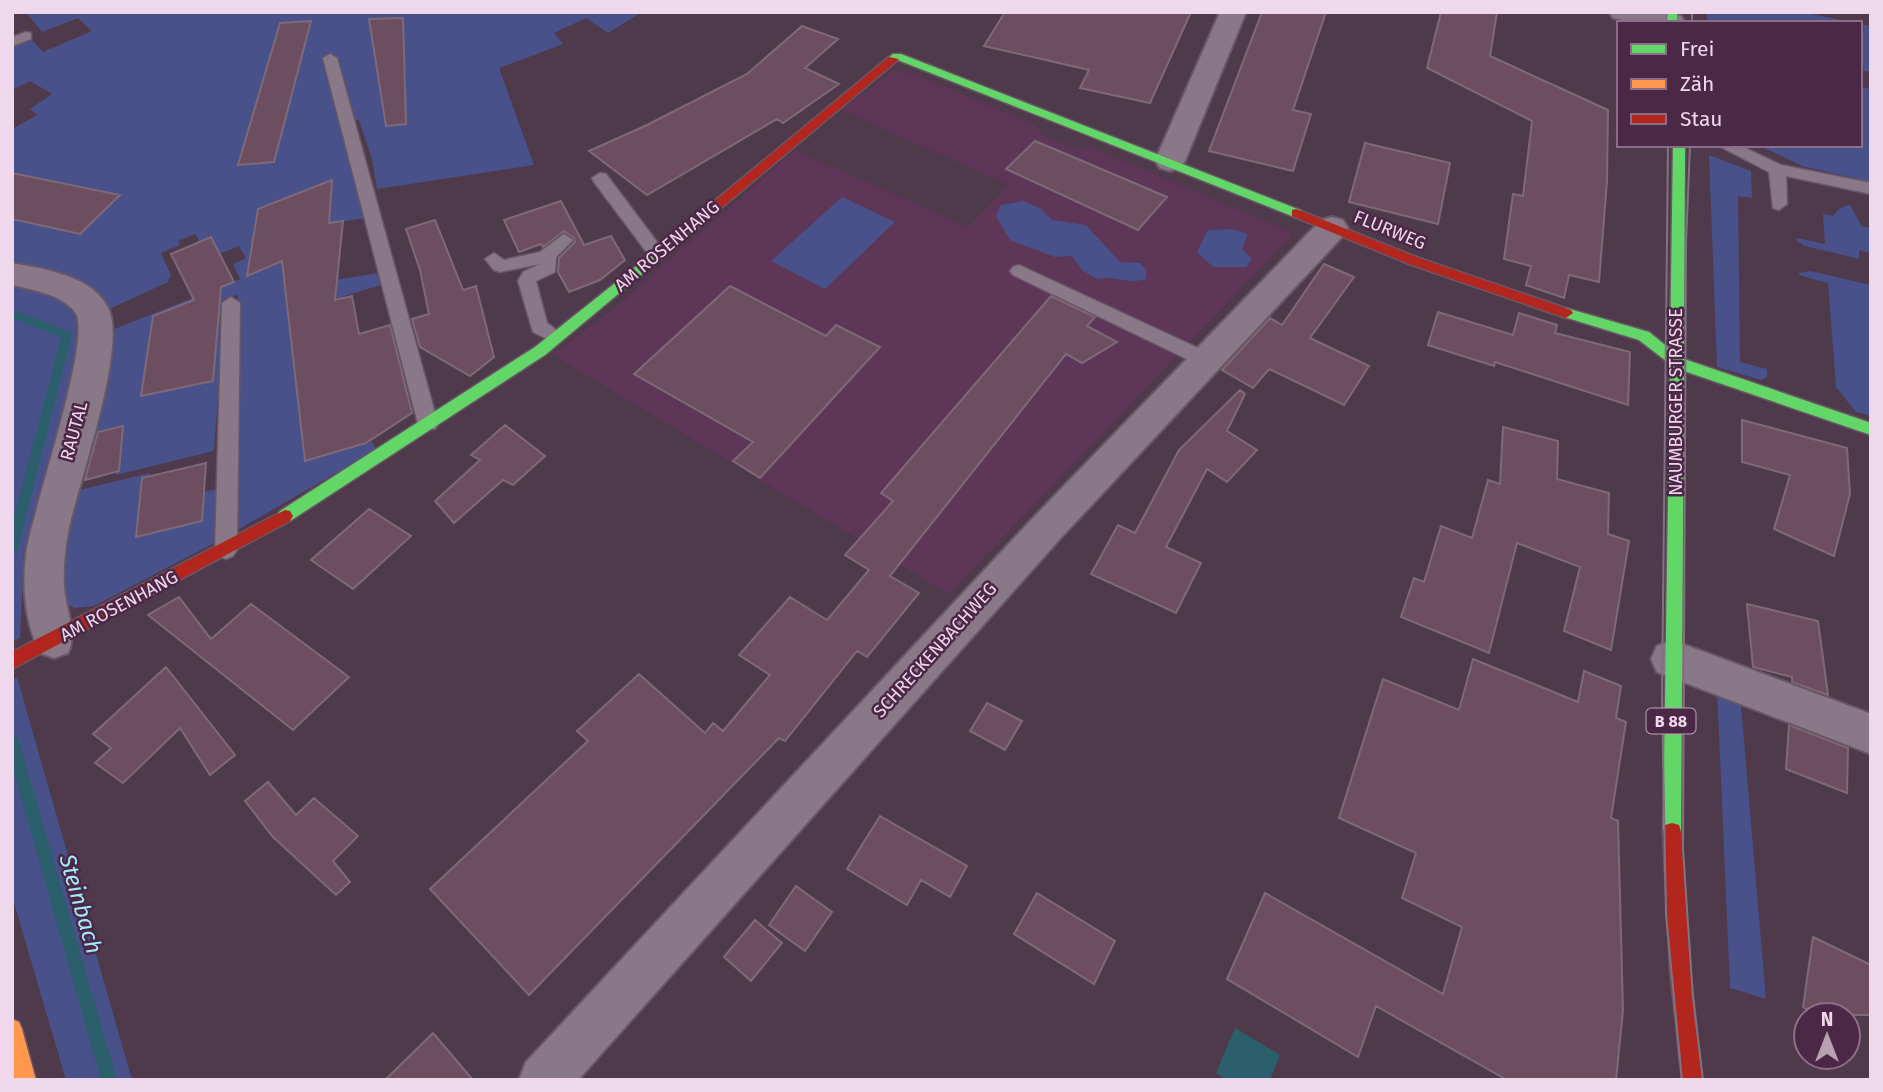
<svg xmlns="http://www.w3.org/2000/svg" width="1883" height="1092" viewBox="0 0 1883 1092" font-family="'Fira Sans',sans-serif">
  <rect width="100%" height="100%" fill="#4f3a4c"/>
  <path fill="#5d3658" d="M893,71L915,74L1036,125L1041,134L1072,148L1089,146L1291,232L1290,237L949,594L553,355L618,305L795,150L968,227L1008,185L841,110Z"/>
  <path fill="#485189" d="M26,12H642L608,33L586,18L554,33L563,44L499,68L534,165L377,189L372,159L359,120H343L368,218C299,228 297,215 284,288L385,272L387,283L290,313L305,460L372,442L376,450L234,532L238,295L225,298L214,451L116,475L123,426L83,436L107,332L240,279L233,264L246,258L239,246L219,254L200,242L195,234L178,241L180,245L161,253L171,275L168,282L107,310L12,264V129L37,115L30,109L52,94L30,81L12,90V46L30,38L43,52L92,31L78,18L42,32Z
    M1707,12H1801L1856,23H1707Z
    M1860,24L1871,26V72L1860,70Z
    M1860,87L1871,89V182L1802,166L1758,145H1860Z
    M1709,155L1751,171L1752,198L1738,196L1740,362L1767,369V377L1761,380L1717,367Z
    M842,197L895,222L825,289L771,261Z
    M1023,201L1040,208L1052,220L1086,225L1120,262L1140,263L1146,270V279C1128,285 1114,275 1097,279L1083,271L1072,256L1055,257L1010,240L996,216L1001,205Z
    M1850,204L1861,226L1871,228V253L1859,250V259L1805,246L1797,241V238L1825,244L1823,214L1833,216L1839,209Z
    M1232,229L1248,234L1242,249L1252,259L1246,267H1213L1197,252L1208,230Z
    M1810,271L1871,285V416L1856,412L1836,387L1828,283L1799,275V273Z
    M12,282C45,288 74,298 88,331L37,547L24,550L20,638L12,642Z
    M150,473L147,505L139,507L136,537L202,521L204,492L220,488V540L94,606L75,608L61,602L53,583L71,492Z
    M17,677L132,1080H66L12,896V680Z
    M1717,687L1740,694L1766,999L1730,988Z"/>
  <path fill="#2c5f6c" d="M1235,1028L1280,1055L1270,1080H1227L1216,1073Z"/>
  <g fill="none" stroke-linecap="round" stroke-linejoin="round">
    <path fill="#2c5f6c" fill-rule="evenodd" d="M12,310L71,332L72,335L18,549L16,553L12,554V525L61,337L12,318Z
      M12,735L17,736L19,741L117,1080H101L12,766Z"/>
  </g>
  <path fill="#6d4e61" stroke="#7e6a77" stroke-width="2" d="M1005,12H1191L1150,103L1080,88L1089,70L984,46Z
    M1262,12H1326L1293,110L1311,114L1293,171L1209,151Z
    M1441,12H1497L1490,56L1608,110L1607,181L1599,282L1569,275L1564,298L1526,285L1531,266L1504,259L1513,194L1523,196L1532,121L1427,68Z
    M403,18L406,124L386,126L369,19Z
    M311,21L274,162L238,165L280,23Z
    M802,26L838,39L805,68L839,84L783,123L777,119L647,195L589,151L647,125L747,74Z
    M1035,141L1066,154L1167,197L1138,230L1006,169Z
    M1365,143L1450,163L1438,224L1349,202Z
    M12,173L120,195L80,234L12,219Z
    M332,180L329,223L343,221L335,300L352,296L359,334L390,325L412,413L366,443L305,461L282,261L247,276L258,209Z
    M561,201L584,245L611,236L625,260L600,280L569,292L558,272L559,258L575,242L574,238L564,231L543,247L541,244L519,252L504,220Z
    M435,220L463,290L476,286L494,357L470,376L420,347L412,319L429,314L420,270L406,229Z
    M211,237L234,282L221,287L213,381L141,396L153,316L194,300L171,254Z
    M1324,264L1354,277L1310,338L1369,366L1344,405L1269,369L1253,388L1222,370L1270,318L1282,325Z
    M730,286L826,336L836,325L880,347L760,478L733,461L753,442L634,374Z
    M1051,296L1095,317L1087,326L1117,342L1082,363L1066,354L890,576L919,593L867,657L857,651L785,741L779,738L529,995L430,889L588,741L577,731L639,674L705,733L713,723L723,731L770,675L739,655L790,597L827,620L869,570L845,555L893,501L881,493Z
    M1438,312L1513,335L1519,313L1557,325L1555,333L1630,352L1628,405L1495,362L1494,366L1428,345Z
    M1240,390L1245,394L1227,431L1257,450L1227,482L1207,469L1166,547L1201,563L1176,613L1091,574L1118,525L1135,533L1179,450Z
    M1742,420L1847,448L1850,494L1834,556L1774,529L1790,475L1742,462Z
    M505,425L545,456L513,485L503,480L454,523L435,501L480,460L471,455Z
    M123,426L119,471L85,480L98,432Z
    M1503,427L1558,441L1557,479L1609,493L1608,534L1629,541L1611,650L1564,631L1580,567L1517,543L1489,653L1401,617L1414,578L1424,582L1441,526L1472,538L1488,480L1500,484Z
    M206,463L202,521L136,537L142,478Z
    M369,509L411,536L353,589L311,560Z
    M179,597L211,639L251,604L349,677L293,730L148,615Z
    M1747,604L1818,621L1828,695L1792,682V677L1753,667Z
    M1473,659L1578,702L1584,671L1621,686L1616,718L1626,722L1611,818L1618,821L1623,1011L1616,1080H1507L1376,1006L1358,1057L1227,979L1265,893L1443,994L1462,927L1402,898L1416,853L1339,818L1383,679L1459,710Z
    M166,667L235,755L210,775L180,728L123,783L95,763L111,748L93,734Z
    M987,703L1022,721L1005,750L970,731Z
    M1789,725L1848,748L1847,793L1786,769Z
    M268,782L296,815L314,798L358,836L333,861L350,882L336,895L273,837L245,801Z
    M880,816L967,866L950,897L921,880L907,905L847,869Z
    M796,886L832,912L805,951L769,925Z
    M1037,893L1115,941L1094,984L1014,934Z
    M755,920L782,943L751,981L724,957Z
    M1813,937L1871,965V1015H1817L1803,1007Z
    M433,1033L473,1080H385Z"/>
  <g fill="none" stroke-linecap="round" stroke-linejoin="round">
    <defs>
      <path id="lane" d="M26,32L31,33V39L12,46V37Z
        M330,54L337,58L438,424L435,429H421L418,424L323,58Z
        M1717,145H1739L1781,165L1871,183V194L1786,176L1787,204L1779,210L1773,208L1769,172Z
        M600,173L606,174L666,254L663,258H651L594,182L592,178Z
        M564,234L573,240L556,257L555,272L536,281L547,323L566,337L557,344L533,332L518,281L523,272L540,264L500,272L494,270L485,259L494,253L504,260L540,252Z
        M1019,265L1211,354L1213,359L1211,364H1197L1013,275L1010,271L1013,267Z
        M231,297L240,303L237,550L233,556L226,559L219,556L215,550L222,303Z"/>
      <path id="street" d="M1220,12H1246L1185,161L1180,168L1170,171L1160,168L1155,161Z
        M1609,12H1663L1681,16L1685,22L1637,23L1613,18Z
        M1332,217L1343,220L1348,228L1343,236L1058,541L578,1080H519L526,1062L1032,519L1321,220Z
        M12,263C44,269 95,276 109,310C126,350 79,481 69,528C65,547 63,567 64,586C65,609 78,632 68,653L54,658L40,653C25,622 22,588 26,554C31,514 94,336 75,312C61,294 33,290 12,285Z
        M1672,640L1871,714V754L1657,672L1651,659L1657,646Z"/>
      <path id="fast" d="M1667,12H1677V23H1667Z
        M893,54H901L1300,210L1302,213L1300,216H1292L898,60L889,61L887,59Z
        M1673,145H1685L1684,359L1871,423V435L1684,371L1681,832L1679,839L1672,841L1665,839L1663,832L1670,364L1639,340L1561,316L1559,313L1566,308L1649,332L1670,349Z
        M704,212L708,213V219L545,355L290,521H280L277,516L280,511L535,347Z"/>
      <path id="slow" d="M12,1019L19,1022L22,1029L36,1080H15L12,1068Z"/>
      <path id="jam" d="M889,57L899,59L708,219H700V213Z
        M1296,209L1419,258L1571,310L1573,313L1566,318L1409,264L1292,216V210Z
        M285,510L290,511L293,516L290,521L12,669V652Z
        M1672,823L1679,825L1681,832L1690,968L1702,1080H1682L1670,968L1663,832L1665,825Z"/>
    </defs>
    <use href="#lane" stroke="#685766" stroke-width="3"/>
    <use href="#street" stroke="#685766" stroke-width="4"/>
    <use href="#fast" stroke="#685766" stroke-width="3"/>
    <use href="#slow" stroke="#685766" stroke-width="3"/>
    <use href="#jam" stroke="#685766" stroke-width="3"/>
    <use href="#lane" fill="#897887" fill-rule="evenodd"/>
    <use href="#street" fill="#897887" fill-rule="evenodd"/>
    <use href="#fast" fill="#63d668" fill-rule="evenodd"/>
    <use href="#slow" fill="#ff974d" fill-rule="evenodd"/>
    <use href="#jam" fill="#b3261e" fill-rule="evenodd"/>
    <path stroke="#827280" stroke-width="2" d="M1692,12V23
      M1666,23L1667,12
      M1668,145L1662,696L1666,915L1682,1080
      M1690,145L1686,243L1683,849L1693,998L1703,1080"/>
  </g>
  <g text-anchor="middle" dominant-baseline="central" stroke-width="5" stroke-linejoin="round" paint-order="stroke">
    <rect fill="#4c2847" stroke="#bea3ba" stroke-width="2" x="1646.5" y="708.5" width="49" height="25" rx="5"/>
    <g font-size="16" font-weight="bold" fill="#efd8eb">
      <text x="1671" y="721">B 88</text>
    </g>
    <g font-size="18" fill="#efd8eb" stroke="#4c2847">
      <text transform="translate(1390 230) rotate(22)">FLURWEG</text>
      <text transform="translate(667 246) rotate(-40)">AM ROSENHANG</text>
      <text transform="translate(1676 402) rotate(-90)">NAUMBURGER STRASSE</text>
      <text transform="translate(74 431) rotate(-75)">RAUTAL</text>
      <text transform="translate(119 606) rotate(-28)">AM ROSENHANG</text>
      <text transform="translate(935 650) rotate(-48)">SCHRECKENBACHWEG</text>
    </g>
    <g font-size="23" font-style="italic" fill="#a1ebfa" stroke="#4c2847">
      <text transform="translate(81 904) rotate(74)">Steinbach</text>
    </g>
  </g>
  <rect width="1883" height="1092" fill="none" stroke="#efd8eb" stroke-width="28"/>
  <rect x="1617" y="21" width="245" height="126" fill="#4c2847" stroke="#8d6e89" stroke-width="2"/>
  <rect x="1631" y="44" width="35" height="10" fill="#63d668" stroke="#8d6e89" stroke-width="2"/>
  <text x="1680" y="56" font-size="21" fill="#efd8eb">Frei</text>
  <rect x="1631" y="79" width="35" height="10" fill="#ff974d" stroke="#8d6e89" stroke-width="2"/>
  <text x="1680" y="91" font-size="21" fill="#efd8eb">Zäh</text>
  <rect x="1631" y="114" width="35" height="10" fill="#b3261e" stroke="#8d6e89" stroke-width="2"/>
  <text x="1680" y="126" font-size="21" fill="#efd8eb">Stau</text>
  <g transform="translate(1827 1036)"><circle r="33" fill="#4c2847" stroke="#8d6e89" stroke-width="2"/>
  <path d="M0-5L12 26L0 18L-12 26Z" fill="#b7a1b3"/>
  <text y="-10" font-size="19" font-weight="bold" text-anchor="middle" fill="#efd8eb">N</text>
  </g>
</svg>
